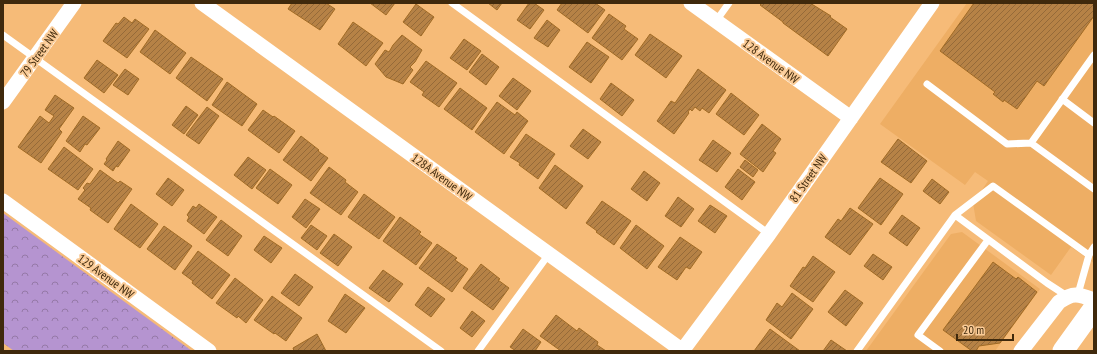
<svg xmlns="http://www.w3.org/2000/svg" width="1097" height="354" viewBox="0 0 1097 354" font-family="'PT Sans Narrow',sans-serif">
  <defs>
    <pattern id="park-crowns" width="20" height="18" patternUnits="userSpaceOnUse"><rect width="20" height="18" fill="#b594d0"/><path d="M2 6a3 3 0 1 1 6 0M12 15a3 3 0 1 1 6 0" fill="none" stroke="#9579a7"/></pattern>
    <pattern id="building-hatch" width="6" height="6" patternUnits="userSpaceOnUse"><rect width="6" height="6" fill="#b68246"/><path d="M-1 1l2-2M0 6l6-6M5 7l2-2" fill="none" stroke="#956a39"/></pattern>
  </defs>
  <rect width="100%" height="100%" fill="#f6bb78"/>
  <path fill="#eeae64" d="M967,3H1094V263L1071,247L1051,275L976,221L973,203L988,181L975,172L965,185L880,124Z
    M962,232L1040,289L995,351H866L951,234Z"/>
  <path fill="url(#park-crowns)" d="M3,213L192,351H14L3,343Z"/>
  <path fill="url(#building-hatch)" stroke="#a16b25" d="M292,3H326L335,9L320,30L288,9Z
    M370,3H395L386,15Z
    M488,3H502L497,10Z
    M529,3H534L544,10L530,29L517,20Z
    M562,3H595L605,10L588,33L557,10Z
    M762,3H810L831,16L830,17L847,29L828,56L783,23V22L760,5Z
    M974,3H1094V16L1044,86L1037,81L1017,109L1004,100L1003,102L993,94L995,92L940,51Z
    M416,4L434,17L421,36L403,22Z
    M609,14L626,26L624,29L638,39L622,60L592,38Z
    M124,17L132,23L135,19L149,29L127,58L103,41L116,23L118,24Z
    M547,20L560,30L548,47L534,38Z
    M353,22L383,43L366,66L338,44Z
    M155,30L186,53L170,74L140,52Z
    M650,34L682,56L666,78L635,55Z
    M402,35L422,50L415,62L410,67L413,70L403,84L386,77L375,64L385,50L389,52L393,45Z
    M464,39L481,51L467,70L450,58Z
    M587,42L609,57L591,83L569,67Z
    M482,54L499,67L486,85L469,72Z
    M191,57L223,79L207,101L176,78Z
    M97,60L118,75L104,93L84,78Z
    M426,61L457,83L439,107L422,95L424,92L410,82Z
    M125,69L139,79L128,95L113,85Z
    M698,69L726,90L709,113L702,108L700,111L695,107L692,111L690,109L688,112L689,113L674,134L657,121L671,101L675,103Z
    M513,78L531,91L517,110L499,96Z
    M227,82L257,104L242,126L212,105Z
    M611,83L634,100L622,116L600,99Z
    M460,88L487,108L472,130L444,109Z
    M731,93L759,115L744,135L716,114Z
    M55,95L74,108L59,129L62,132L41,163L18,147L40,116L49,123L54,116L45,110Z
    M497,102L515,115L517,112L528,121L504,154L475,132Z
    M186,106L198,115L184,134L172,125Z
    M207,107L219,116L199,144L186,135Z
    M263,110L273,117L274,116L295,131L279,153L248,130Z
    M83,116L100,128L87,145L85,144L80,152L66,141Z
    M762,124L781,139L773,151L776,153L763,172L740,154Z
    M583,129L601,142L588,159L570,146Z
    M526,134L555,154L538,179L519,165L520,163L510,157Z
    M301,136L319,150L318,151L328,158L311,181L283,160Z
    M898,139L927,161L911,183L881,162Z
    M713,140L731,153L717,172L699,160Z
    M118,141L130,150L118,167L116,166L113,171L104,164L107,160L106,159Z
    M64,147L93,169L78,190L48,169Z
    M248,157L266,170L252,189L234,175Z
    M745,160L758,170L753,177L740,167Z
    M555,165L583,186L566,209L539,188Z
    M329,167L346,180L345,182L358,192L341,215L310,193Z
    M270,169L292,185L278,204L256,188Z
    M738,169L755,182L742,200L725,187Z
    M100,170L118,183L120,181L132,189L108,223L90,210L91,208L78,199L85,190L83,188L87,183L90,184Z
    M644,171L660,183L647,201L631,189Z
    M168,178L184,190L172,206L156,194Z
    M880,178L903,194L881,225L858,208Z
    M932,179L949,192L940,204L923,191Z
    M364,194L395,217L379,239L348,217Z
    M678,197L694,209L681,227L665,216Z
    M305,199L320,209L306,228L292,217Z
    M602,201L631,221L614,245L596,232L597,231L586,223Z
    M131,204L158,224L140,248L114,229Z
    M199,204L217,217L204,234L187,221L189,217L187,215L193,206L196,208Z
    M710,205L727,216L715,233L698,221Z
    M850,208L873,224L850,255L825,237L838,219L841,221Z
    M902,215L920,228L907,246L889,233Z
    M400,217L421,232L419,234L432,243L416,265L383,241Z
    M221,220L242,236L228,256L206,240Z
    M311,225L327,236L317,250L301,238Z
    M636,225L664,246L647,269L620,248Z
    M164,226L192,246L175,270L147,249Z
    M334,234L352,247L338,266L320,253Z
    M264,236L282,248L271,263L254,250Z
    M680,237L702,252L690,269L686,267L677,280L658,267Z
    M437,244L457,258L455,260L468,269L452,292L419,268Z
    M198,251L230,275L212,299L192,283L193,281L182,273Z
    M873,254L892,267L883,280L864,266Z
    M813,256L835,272L813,302L790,286L803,267L805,268Z
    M993,262L1016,279L1018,277L1037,292L1000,343L979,346L976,351H972L943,330Z
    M481,264L500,279L498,280L509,288L493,310L463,288Z
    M383,270L403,284L389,302L369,288Z
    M295,274L313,287L299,306L281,293Z
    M235,278L263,300L246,323L238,316L237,318L216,303Z
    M428,287L445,299L431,317L415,305Z
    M845,290L863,303L846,326L828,312Z
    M792,293L813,309L791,339L766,320L777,303L782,307Z
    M345,294L365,308L346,333L328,321Z
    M272,296L302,318L286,341L275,333L274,334L254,320Z
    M472,311L485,321L472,337L460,328Z
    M556,315L577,331L579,328L598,342L597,345L606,351H561L540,336Z
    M523,329L541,342L535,351H516L510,347Z
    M770,329L800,351H754Z
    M317,334L326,351H294L293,348Z
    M831,340L847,351H823Z"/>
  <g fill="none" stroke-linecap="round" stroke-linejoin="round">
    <path stroke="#fff" stroke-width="7" d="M452,3L769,234
      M716,21L729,3
      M3,35L441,351
      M927,84L1007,144L1031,143L1094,189
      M1062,99L1094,123
      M1031,143L1094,55
      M955,215L993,186L1089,255
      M1078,294L1089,255L1094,247
      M478,351L549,254
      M857,351L955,215L1047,283L1067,296
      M940,351L918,335L988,240"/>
    <path stroke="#fff" stroke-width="15" d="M202,3L683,351
      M691,3L851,118
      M3,102L74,3
      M3,201L209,351
      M682,351L769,234L932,3
      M1021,351L1059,302C1073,292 1078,294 1094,300"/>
    <path stroke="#fff" stroke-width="21" d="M1063,351L1094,308"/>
  </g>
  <g text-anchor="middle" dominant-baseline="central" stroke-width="4" stroke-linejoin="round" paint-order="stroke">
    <g font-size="12" fill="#3f290c" stroke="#facb97">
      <text transform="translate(39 53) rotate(-54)">79 Street NW</text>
      <text transform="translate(771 61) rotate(36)">128 Avenue NW</text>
      <text transform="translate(442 177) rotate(36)">128A Avenue NW</text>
      <text transform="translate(808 178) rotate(-55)">81 Street NW</text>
      <text transform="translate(106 276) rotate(36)">129 Avenue NW</text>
    </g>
  </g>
  <rect width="1097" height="354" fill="none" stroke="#3f290c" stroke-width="8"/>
  <path d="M957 334v6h56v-6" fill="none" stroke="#3f290c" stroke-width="2"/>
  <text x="963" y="334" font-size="12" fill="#3f290c" stroke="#facb97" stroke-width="3" paint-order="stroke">20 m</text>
</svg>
